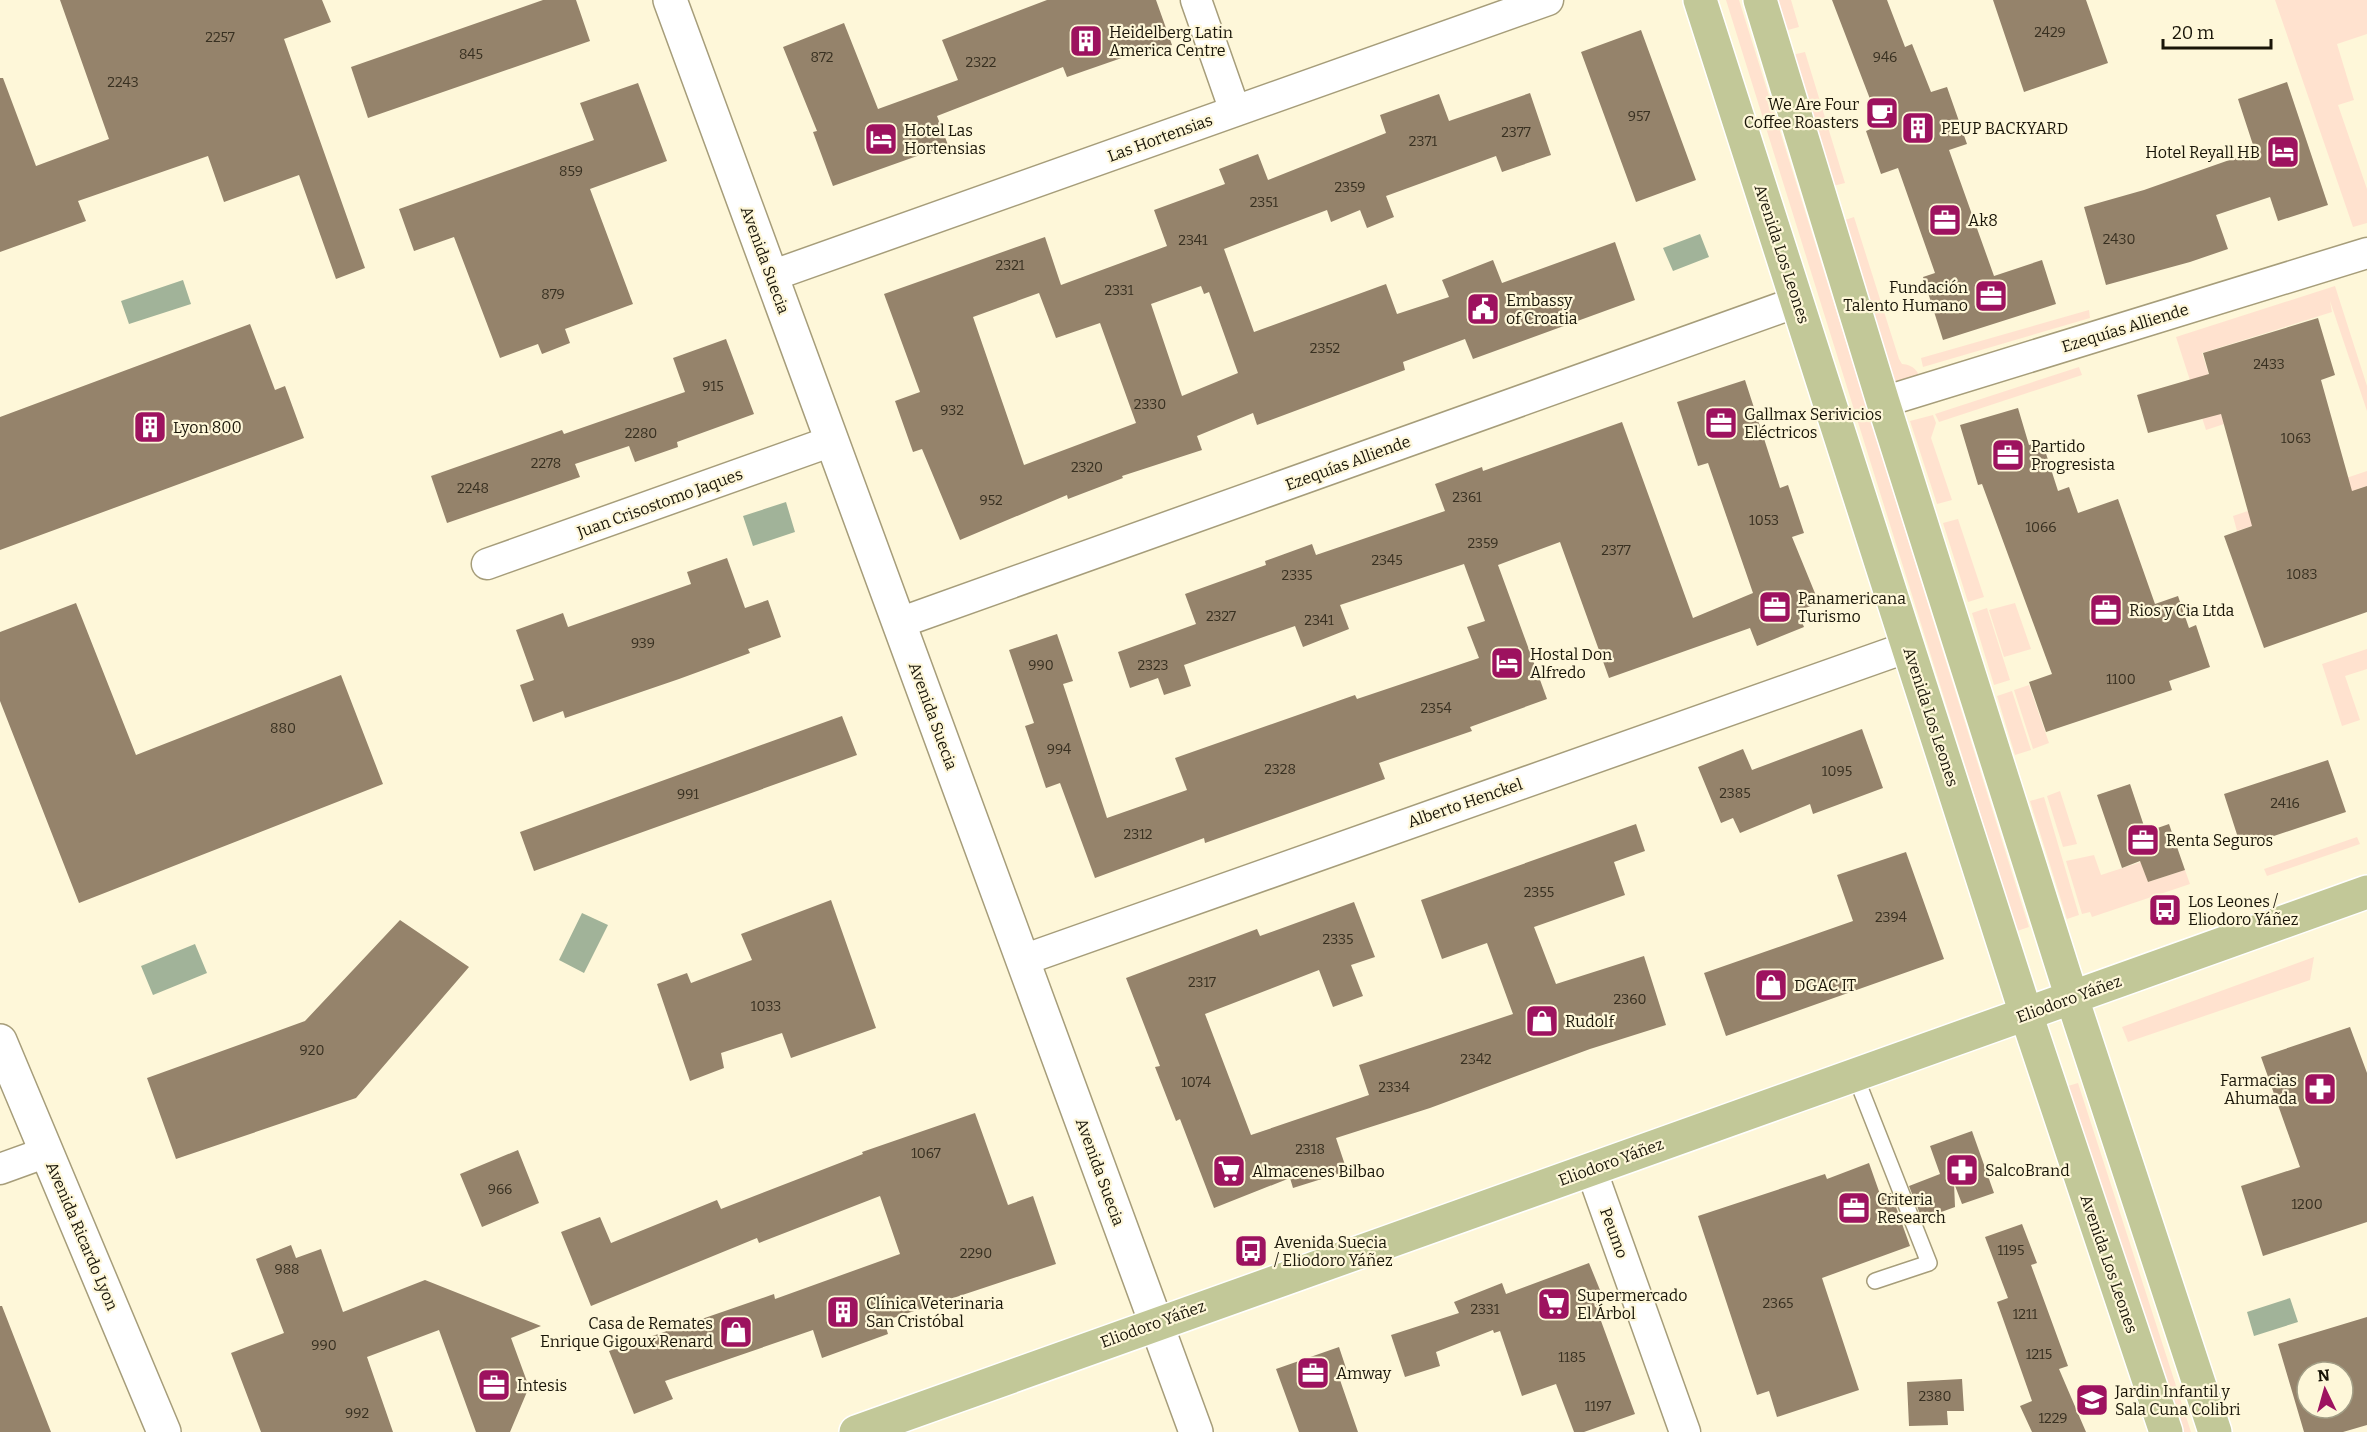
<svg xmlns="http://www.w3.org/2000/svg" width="2367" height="1432" viewBox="0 0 2367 1432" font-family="Bitter,serif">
  <rect width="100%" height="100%" fill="#fef7d9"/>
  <path fill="#ffe2cf" d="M1726,0H1739L2029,927L2017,931Z
    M1774,0H1791L1799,27L1784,31Z
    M2275,0H2367V34L2337,44L2354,100L2338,105L2367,189V223L2353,227Z
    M1805,52L1845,183L1833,186L1792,55Z
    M1854,217L1899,359L1902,364C1914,365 1918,371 1922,382L1895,390L1842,221Z
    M2335,286L2367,386V411L2330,301L2332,312L2202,353L2224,424L2206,430L2176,337Z
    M2089,310L2090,318L1923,367L1921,358Z
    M2079,367L2082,375L1939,422L1935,414Z
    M1933,415L1936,423L1931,438L1952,500L1937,504L1910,421Z
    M2367,471V486L2237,531L2233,516Z
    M1958,519L1984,597L1968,602L1943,523Z
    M2015,603L2031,649L2004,657L1989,610Z
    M1987,608L2010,680L1994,685L1972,613Z
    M2367,649V669L2345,676L2360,720L2342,726L2322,664Z
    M2029,685L2049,743L2033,749L2014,690Z
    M2012,691L2031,750L2015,755L1997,696Z
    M2060,791L2077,844L2063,847L2047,796Z
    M2044,797L2079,915L2067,919L2030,801Z
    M2357,837L2360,844L2267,876L2264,869Z
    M2094,855L2101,875L2141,862L2148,882L2185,870L2190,884L2092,917L2090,912L2082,914L2066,861Z
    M2314,957L2310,980L2128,1042L2122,1027Z
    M2078,1083L2191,1432H2180L2068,1086Z"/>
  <path fill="#a1b399" d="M1700,234L1709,257L1673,271L1663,248Z
    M183,280L191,304L129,324L121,301Z
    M786,502L795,532L753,546L743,516Z
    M582,913L608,925L584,973L559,960Z
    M195,944L207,973L153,995L141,966Z
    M2290,1298L2298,1322L2254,1336L2247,1312Z"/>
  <path fill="#95836b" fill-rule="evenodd" d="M60,0H322L331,22L284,39L365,268L336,279L299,175L224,202L208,156L78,201L86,221L0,252V78H3L36,166L109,139Z
    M543,0H576L590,41L368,118L351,67Z
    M1047,0H1156L1172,45L1137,57L1136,53L1067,77L1063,67L937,116L948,145L833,186L813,132L817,131L783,47L844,23L878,109L958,80L942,40Z
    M1832,0H1887L1905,47L1912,44L1931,92L1947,87L1967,144L1949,150L1994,276L2042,260L2056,304L1943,340L1923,277L1935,273L1898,168L1881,174L1866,131L1880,125Z
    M1993,0H2086L2108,63L2024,92Z
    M1641,30L1696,180L1636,202L1581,52Z
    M2287,82L2328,205L2278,221L2270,197L2216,215L2228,249L2190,262L2106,285L2084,207L2144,190L2255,151L2238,99Z
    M638,83L667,161L590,189L633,304L565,329L570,343L542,354L538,344L500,358L454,237L414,251L399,209L594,140L580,103Z
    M1530,93L1551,155L1502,172L1496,156L1386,196L1394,217L1367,228L1360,210L1331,222L1327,210L1224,249L1254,332L1386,284L1397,314L1449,297L1442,280L1493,260L1502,283L1615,242L1635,300L1473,359L1465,339L1403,362L1405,370L1257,425L1253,413L1197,436L1202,450L1122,476L1123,478L1068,499L1067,495L960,540L922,449L913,452L895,401L920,392L884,294L1045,237L1061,285L1167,246L1154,210L1225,184L1219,169L1258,154L1268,180L1386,133L1380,115L1439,94L1449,121ZM1201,286L1204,294L1209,292L1238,373L1182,396L1151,304ZM1039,293L1056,338L1100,323L1136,423L1024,465L973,317Z
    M2318,318L2335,375L2321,380L2352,491L2367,486V612L2264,648L2224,536L2252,526L2221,414L2148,433L2137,395L2209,374L2203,353Z
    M250,324L275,390L285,386L304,438L0,550V417Z
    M726,339L754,414L677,442L678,447L635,462L629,446L575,464L580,477L447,523L431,476L562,430L564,434L685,392L673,358Z
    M1745,380L1780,488L1788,485L1804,533L1792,537L1819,603L1797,611L1804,627L1757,646L1750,628L1609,678L1560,542L1498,565L1547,699L1470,727L1472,731L1379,763L1385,779L1205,843L1204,838L1095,878L1060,783L1046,788L1025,726L1034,723L1009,650L1057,634L1073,681L1063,684L1107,818L1187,790L1175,758L1355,695L1357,699L1479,658L1467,627L1485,621L1464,564L1340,605L1349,629L1303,647L1295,626L1184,665L1191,686L1164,695L1158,678L1130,688L1118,652L1196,624L1185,594L1266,565L1265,561L1312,544L1316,555L1445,511L1435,484L1482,467L1483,471L1622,422L1693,618L1753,593L1708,463L1698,466L1677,402Z
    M2018,408L2029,445L2042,441L2058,491L2069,487L2078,513L2118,499L2155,604L2178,596L2189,628L2196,625L2210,667L2169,681L2172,690L2046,732L2029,682L2052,674L1982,484L1978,485L1960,425Z
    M727,558L745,608L768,600L781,637L748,649L750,653L679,679L565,718L563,711L533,722L520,685L534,680L516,630L563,613L568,627L691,584L687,572Z
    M76,603L136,755L341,675L383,784L79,903L0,701V632Z
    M842,716L857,755L534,871L520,832Z
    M1862,729L1883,788L1813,814L1810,804L1740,833L1733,818L1721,823L1698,767L1743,749L1752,770Z
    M2328,760L2346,812L2241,847L2224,794Z
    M2130,784L2146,832L2169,824L2185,870L2148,882L2140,861L2122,868L2097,795Z
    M1636,824L1645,851L1614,862L1625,895L1534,927L1556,984L1644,956L1666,1025L1590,1049L1430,1108L1336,1138L1347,1171L1293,1188L1290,1178L1214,1208L1180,1119L1176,1121L1155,1067L1160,1066L1126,978L1257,929L1260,936L1354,902L1375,957L1351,965L1363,996L1333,1007L1319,970L1205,1014L1251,1135L1369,1095L1359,1065L1513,1014L1487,943L1442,959L1421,900Z
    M1906,852L1944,959L1726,1036L1704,973L1853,921L1837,875Z
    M831,900L876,1028L791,1058L782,1033L721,1053L724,1068L690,1081L657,984L687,973L691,983L752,960L741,934Z
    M400,920L469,967L356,1098L176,1159L147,1078L305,1021Z
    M2350,1027L2367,1073V1222L2263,1256L2241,1186L2300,1167L2261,1057Z
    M975,1113L1008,1205L1033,1196L1056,1264L884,1321L888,1334L822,1358L813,1330L665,1381L673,1399L634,1414L609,1351L774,1294L775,1299L900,1254L880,1196L759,1243L757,1238L591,1306L561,1232L600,1217L611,1243L717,1200L721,1209L863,1154L862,1152Z
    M1972,1131L1994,1193L1962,1204L1954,1183L1955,1207L1922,1219L1909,1186L1940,1174L1930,1146Z
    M518,1150L539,1203L482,1227L460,1174Z
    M1869,1163L1881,1197L1891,1193L1910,1246L1822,1278L1859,1390L1777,1417L1769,1391L1757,1395L1698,1216L1825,1174L1827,1179Z
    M2022,1224L2037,1263L2031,1265L2068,1366L2059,1369L2086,1432H2032L2020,1406L2032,1401L1997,1302L2008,1298L1985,1237Z
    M291,1245L296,1258L321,1249L343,1312L425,1280L541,1326L511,1338L529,1387L510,1432H476L439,1330L367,1357L393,1432H261L231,1353L284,1333L256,1259Z
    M1589,1263L1602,1295L1593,1299L1635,1414L1584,1432H1574L1556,1384L1522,1396L1500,1331L1494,1333L1493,1330L1436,1352L1440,1366L1405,1377L1391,1335L1459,1313L1454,1302L1502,1283L1506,1294Z
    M0,1306H2L51,1432H0Z
    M2367,1317V1425L2343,1432H2304L2278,1344ZM2307,1372H2343V1408H2307Z
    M1339,1347L1349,1377L1340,1380L1358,1432H1299L1276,1369Z
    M1962,1379L1964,1411H1947L1948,1425L1909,1426L1907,1382Z"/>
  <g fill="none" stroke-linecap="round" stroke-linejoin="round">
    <defs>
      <path id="service" d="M1855,1075L1929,1263L1875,1281"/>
      <path id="minor" d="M1196,0L1235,111
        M771,276L1548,0
        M1883,402L2367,253
        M487,564L832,441
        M899,623L1797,302
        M1023,960L1908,647
        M0,1169L47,1152
        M1591,1169L1685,1432"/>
      <path id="tertiary" d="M670,0L1196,1432
        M0,1041L164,1432"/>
      <path id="primary" d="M1700,0L2026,1014L2166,1432
        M1760,0L1883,402L2072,998L2215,1432
        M856,1432L2367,892"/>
    </defs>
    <use href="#service" stroke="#a69d7a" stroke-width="18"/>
    <use href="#minor" stroke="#a69d7a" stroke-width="33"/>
    <use href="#tertiary" stroke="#a69d7a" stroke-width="36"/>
    <use href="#primary" stroke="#fff" stroke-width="36"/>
    <use href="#service" stroke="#fff" stroke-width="15"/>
    <use href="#minor" stroke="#fff" stroke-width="30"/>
    <use href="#tertiary" stroke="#fff" stroke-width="33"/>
    <use href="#primary" stroke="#c2c898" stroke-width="33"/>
  </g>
  <defs>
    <symbol id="building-square" viewBox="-11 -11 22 22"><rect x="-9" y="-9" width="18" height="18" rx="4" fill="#9d125f" stroke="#fef7d9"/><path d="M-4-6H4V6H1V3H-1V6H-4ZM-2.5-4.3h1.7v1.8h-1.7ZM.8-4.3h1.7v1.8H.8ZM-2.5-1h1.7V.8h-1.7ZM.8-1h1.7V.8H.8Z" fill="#fff"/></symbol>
    <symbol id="cafe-square" viewBox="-11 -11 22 22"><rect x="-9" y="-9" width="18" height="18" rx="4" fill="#9d125f" stroke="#fef7d9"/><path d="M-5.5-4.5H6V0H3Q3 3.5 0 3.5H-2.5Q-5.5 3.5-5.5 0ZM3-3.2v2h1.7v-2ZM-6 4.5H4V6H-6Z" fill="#fff"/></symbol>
    <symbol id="hotel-square" viewBox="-11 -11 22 22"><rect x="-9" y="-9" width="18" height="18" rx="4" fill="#9d125f" stroke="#fef7d9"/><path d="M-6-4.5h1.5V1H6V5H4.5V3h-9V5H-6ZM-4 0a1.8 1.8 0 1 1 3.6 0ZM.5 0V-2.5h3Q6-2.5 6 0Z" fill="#fff"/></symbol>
    <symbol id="office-square" viewBox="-11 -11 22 22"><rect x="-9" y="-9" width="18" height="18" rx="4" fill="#9d125f" stroke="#fef7d9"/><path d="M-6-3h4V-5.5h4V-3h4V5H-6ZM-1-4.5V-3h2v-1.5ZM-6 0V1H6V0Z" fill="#fff"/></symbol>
    <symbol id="civic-square" viewBox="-11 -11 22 22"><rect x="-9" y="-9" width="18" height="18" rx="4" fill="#9d125f" stroke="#fef7d9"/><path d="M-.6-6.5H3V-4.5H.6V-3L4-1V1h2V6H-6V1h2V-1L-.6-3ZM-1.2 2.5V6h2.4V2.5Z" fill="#fff"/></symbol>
    <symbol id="bus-square" viewBox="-11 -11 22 22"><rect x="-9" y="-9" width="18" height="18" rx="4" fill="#9d125f" stroke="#fef7d9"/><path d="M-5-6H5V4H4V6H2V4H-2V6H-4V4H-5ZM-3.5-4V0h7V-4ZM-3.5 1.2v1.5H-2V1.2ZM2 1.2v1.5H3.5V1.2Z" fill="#fff"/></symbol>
    <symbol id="shop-square" viewBox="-11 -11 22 22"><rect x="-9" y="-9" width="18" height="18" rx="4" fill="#9d125f" stroke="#fef7d9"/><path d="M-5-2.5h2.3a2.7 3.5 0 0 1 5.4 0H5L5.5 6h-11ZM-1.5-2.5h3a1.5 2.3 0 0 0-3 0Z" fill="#fff"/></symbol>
    <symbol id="pharmacy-square" viewBox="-11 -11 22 22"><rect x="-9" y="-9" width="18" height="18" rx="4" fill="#9d125f" stroke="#fef7d9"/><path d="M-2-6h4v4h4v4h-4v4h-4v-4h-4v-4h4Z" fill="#fff"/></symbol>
    <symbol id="supermarket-square" viewBox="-11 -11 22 22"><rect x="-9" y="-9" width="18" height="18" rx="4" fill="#9d125f" stroke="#fef7d9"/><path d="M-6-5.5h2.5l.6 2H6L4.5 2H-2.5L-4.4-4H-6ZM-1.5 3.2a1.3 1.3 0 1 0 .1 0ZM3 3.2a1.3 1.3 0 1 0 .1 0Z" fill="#fff"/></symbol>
    <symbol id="school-square" viewBox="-11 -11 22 22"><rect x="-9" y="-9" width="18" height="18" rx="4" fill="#9d125f" stroke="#fef7d9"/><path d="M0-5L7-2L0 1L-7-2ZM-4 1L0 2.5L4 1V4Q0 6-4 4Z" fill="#fff"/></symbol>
  </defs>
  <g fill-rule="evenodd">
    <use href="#building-square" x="1067" y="22" width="38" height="38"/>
    <use href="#cafe-square" x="1863" y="94" width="38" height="38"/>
    <use href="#building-square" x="1899" y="109" width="38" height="38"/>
    <use href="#hotel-square" x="862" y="120" width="38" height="38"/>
    <use href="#hotel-square" x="2264" y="133" width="38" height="38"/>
    <use href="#office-square" x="1926" y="201" width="38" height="38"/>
    <use href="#office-square" x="1972" y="277" width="38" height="38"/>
    <use href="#civic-square" x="1464" y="290" width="38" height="38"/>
    <use href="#office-square" x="1702" y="404" width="38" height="38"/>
    <use href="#building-square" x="131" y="408" width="38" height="38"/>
    <use href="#office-square" x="1989" y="436" width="38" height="38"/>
    <use href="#office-square" x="1756" y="588" width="38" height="38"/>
    <use href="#office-square" x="2087" y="591" width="38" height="38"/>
    <use href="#hotel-square" x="1488" y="644" width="38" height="38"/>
    <use href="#office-square" x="2124" y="821" width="38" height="38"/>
    <use href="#bus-square" x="2146" y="891" width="38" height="38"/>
    <use href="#shop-square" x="1752" y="966" width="38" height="38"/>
    <use href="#shop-square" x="1523" y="1002" width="38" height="38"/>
    <use href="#pharmacy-square" x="2301" y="1070" width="38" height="38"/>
    <use href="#pharmacy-square" x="1943" y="1151" width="38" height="38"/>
    <use href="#supermarket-square" x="1210" y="1152" width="38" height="38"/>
    <use href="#office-square" x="1835" y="1189" width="38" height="38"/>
    <use href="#bus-square" x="1232" y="1232" width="38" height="38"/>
    <use href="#supermarket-square" x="1535" y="1285" width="38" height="38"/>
    <use href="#building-square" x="824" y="1293" width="38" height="38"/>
    <use href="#shop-square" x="717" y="1313" width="38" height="38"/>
    <use href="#office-square" x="1294" y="1354" width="38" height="38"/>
    <use href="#office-square" x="475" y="1366" width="38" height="38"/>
    <use href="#school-square" x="2073" y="1381" width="38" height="38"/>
  </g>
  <g text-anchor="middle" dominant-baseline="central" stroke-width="4.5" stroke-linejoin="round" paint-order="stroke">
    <g font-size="14" fill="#383021">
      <text x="2050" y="32">2429</text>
      <text x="220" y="37">2257</text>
      <text x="471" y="54">845</text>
      <text x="822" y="57">872</text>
      <text x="1885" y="57">946</text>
      <text x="981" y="62">2322</text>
      <text x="123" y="82">2243</text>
      <text x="1639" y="116">957</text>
      <text x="1516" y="132">2377</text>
      <text x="1423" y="141">2371</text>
      <text x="571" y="171">859</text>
      <text x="1350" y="187">2359</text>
      <text x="1264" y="202">2351</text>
      <text x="2119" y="239">2430</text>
      <text x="1193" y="240">2341</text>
      <text x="1010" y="265">2321</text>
      <text x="1119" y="290">2331</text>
      <text x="553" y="294">879</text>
      <text x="1325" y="348">2352</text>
      <text x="2269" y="364">2433</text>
      <text x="713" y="386">915</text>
      <text x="1150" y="404">2330</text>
      <text x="952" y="410">932</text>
      <text x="641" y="433">2280</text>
      <text x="2296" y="438">1063</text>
      <text x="546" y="463">2278</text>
      <text x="1087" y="467">2320</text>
      <text x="473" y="488">2248</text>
      <text x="1467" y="497">2361</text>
      <text x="991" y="500">952</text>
      <text x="1764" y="520">1053</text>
      <text x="2041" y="527">1066</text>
      <text x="1483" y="543">2359</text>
      <text x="1616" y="550">2377</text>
      <text x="1387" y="560">2345</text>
      <text x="2302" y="574">1083</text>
      <text x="1297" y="575">2335</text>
      <text x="1221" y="616">2327</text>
      <text x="1319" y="620">2341</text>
      <text x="643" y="643">939</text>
      <text x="1041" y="665">990</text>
      <text x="1153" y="665">2323</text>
      <text x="2121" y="679">1100</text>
      <text x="1436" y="708">2354</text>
      <text x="283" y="728">880</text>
      <text x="1059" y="749">994</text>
      <text x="1280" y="769">2328</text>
      <text x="1837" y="771">1095</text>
      <text x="1735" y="793">2385</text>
      <text x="688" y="794">991</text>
      <text x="2285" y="803">2416</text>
      <text x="1138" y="834">2312</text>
      <text x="1539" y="892">2355</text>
      <text x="1891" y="917">2394</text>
      <text x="1338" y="939">2335</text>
      <text x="1202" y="982">2317</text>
      <text x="1630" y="999">2360</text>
      <text x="766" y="1006">1033</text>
      <text x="312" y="1050">920</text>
      <text x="1476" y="1059">2342</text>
      <text x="1196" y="1082">1074</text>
      <text x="1394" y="1087">2334</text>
      <text x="1310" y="1149">2318</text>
      <text x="926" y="1153">1067</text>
      <text x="500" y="1189">966</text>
      <text x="2307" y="1204">1200</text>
      <text x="2011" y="1250">1195</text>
      <text x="976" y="1253">2290</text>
      <text x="287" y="1269">988</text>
      <text x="1778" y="1303">2365</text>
      <text x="1485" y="1309">2331</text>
      <text x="2025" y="1314">1211</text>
      <text x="324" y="1345">990</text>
      <text x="2039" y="1354">1215</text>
      <text x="1572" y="1357">1185</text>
      <text x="1935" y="1396">2380</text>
      <text x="1598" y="1406">1197</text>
      <text x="357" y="1413">992</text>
      <text x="2053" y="1418">1229</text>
    </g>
    <g font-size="16" fill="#191508" stroke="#fef7d9" text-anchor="start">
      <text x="1109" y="32">Heidelberg Latin<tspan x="1109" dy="18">America Centre</tspan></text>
      <text x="1859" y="104" text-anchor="end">We Are Four<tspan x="1859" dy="18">Coffee Roasters</tspan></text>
      <text x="1941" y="128">PEUP BACKYARD</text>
      <text x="904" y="130">Hotel Las<tspan x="904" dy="18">Hortensias</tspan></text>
      <text x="2260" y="152" text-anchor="end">Hotel Reyall HB</text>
      <text x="1968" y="220">Ak8</text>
      <text x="1968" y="287" text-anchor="end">Fundación<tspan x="1968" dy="18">Talento Humano</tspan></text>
      <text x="1506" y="300">Embassy<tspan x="1506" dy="18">of Croatia</tspan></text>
      <text x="1744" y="414">Gallmax Serivicios<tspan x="1744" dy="18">Eléctricos</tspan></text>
      <text x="173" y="427">Lyon 800</text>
      <text x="2031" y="446">Partido<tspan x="2031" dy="18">Progresista</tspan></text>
      <text x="1798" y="598">Panamericana<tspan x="1798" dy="18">Turismo</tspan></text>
      <text x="2129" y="610">Rios y Cia Ltda</text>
      <text x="1530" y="654">Hostal Don<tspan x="1530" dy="18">Alfredo</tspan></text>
      <text x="2166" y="840">Renta Seguros</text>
      <text x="2188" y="901">Los Leones /<tspan x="2188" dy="18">Eliodoro Yáñez</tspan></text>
      <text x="1794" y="985">DGAC IT</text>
      <text x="1565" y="1021">Rudolf</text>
      <text x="2297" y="1080" text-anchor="end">Farmacias<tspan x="2297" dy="18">Ahumada</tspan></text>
      <text x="1985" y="1170">SalcoBrand</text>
      <text x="1252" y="1171">Almacenes Bilbao</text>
      <text x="1877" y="1199">Criteria<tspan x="1877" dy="18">Research</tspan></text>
      <text x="1274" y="1242">Avenida Suecia<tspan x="1274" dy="18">/ Eliodoro Yáñez</tspan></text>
      <text x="1577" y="1295">Supermercado<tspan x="1577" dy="18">El Árbol</tspan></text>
      <text x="866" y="1303">Clínica Veterinaria<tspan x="866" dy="18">San Cristóbal</tspan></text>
      <text x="713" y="1323" text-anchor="end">Casa de Remates<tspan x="713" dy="18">Enrique Gigoux Renard</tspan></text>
      <text x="1336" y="1373">Amway</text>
      <text x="517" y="1385">Intesis</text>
      <text x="2115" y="1391">Jardin Infantil y<tspan x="2115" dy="18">Sala Cuna Colibri</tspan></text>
    </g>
    <g font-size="16" fill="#191508" stroke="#fef7d9">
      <text transform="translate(1160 138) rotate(-20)">Las Hortensias</text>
      <text transform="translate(1782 254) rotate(72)">Avenida Los Leones</text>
      <text transform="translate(765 260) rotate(70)">Avenida Suecia</text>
      <text transform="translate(2125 328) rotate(-17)">Ezequías Alliende</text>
      <text transform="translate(1348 463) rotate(-20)">Ezequías Alliende</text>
      <text transform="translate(660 503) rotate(-20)">Juan Crisostomo Jaques</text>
      <text transform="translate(933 716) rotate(70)">Avenida Suecia</text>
      <text transform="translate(1931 717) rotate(72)">Avenida Los Leones</text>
      <text transform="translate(1465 803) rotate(-19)">Alberto Henckel</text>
      <text transform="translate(2069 999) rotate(-20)">Eliodoro Yáñez</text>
      <text transform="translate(1611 1162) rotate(-20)">Eliodoro Yáñez</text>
      <text transform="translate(1100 1172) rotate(70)">Avenida Suecia</text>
      <text transform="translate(1614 1233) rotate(70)">Peumo</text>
      <text transform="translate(82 1236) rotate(67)">Avenida Ricardo Lyon</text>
      <text transform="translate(2109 1264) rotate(71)">Avenida Los Leones</text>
      <text transform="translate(1153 1324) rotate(-20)">Eliodoro Yáñez</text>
    </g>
  </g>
  <g transform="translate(2325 1390) rotate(355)"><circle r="28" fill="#fef7d9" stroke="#a29d85" stroke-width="1.5"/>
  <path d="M0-4.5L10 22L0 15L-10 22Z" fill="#9d125f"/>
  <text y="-9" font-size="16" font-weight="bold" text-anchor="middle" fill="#191508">N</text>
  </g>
  <path d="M2163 39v9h108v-9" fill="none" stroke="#191508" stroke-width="3"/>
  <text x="2172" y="39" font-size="18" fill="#191508" stroke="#fef7d9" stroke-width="4.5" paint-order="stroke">20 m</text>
</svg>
